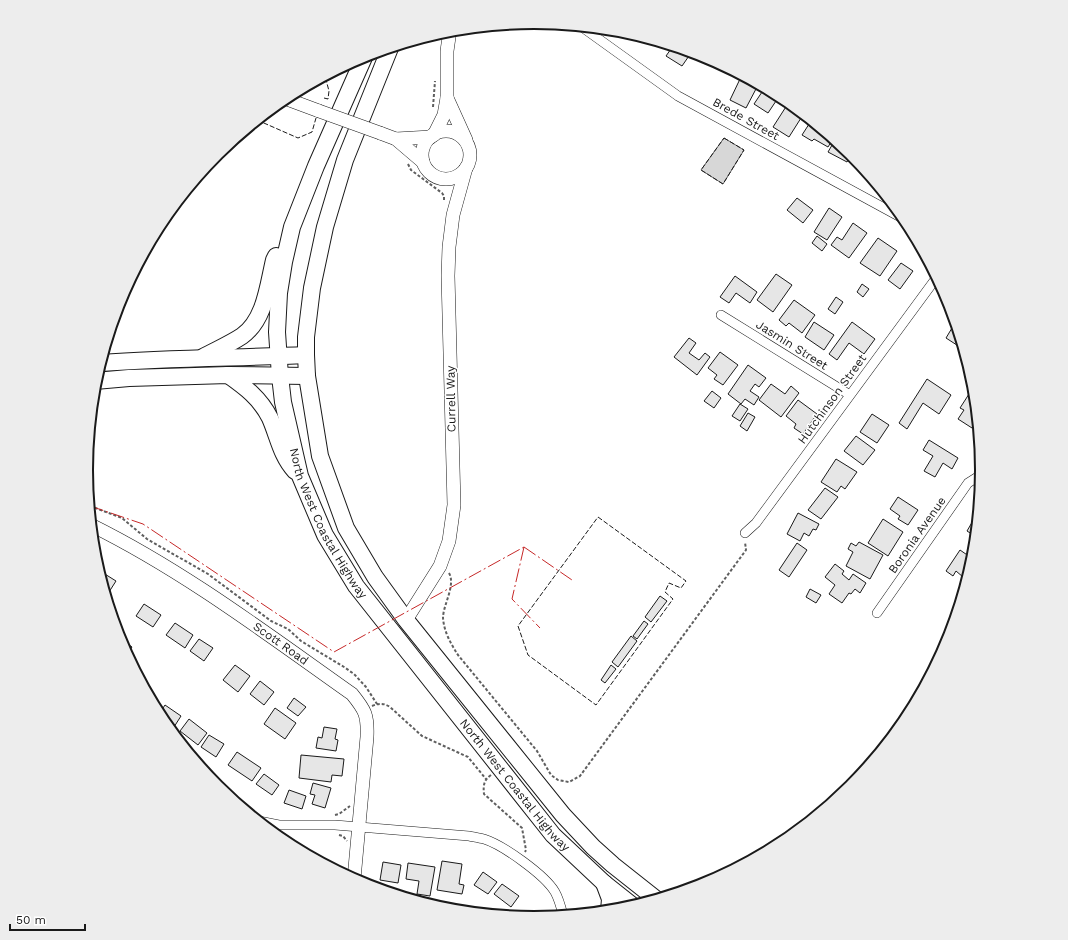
<svg xmlns="http://www.w3.org/2000/svg" width="1068" height="940" viewBox="0 0 1068 940" font-family="'Work Sans',sans-serif">
  <rect width="100%" height="100%" fill="#fff"/>
  <path fill="#d7d7d7" stroke="#6a6a6a" d="M724,138L744,150L723,184L701,170Z"/>
  <path fill="#e6e6e6" stroke="#1a1a1a" d="M645,38L655,41L653,44Z
    M673,46L691,53L682,66L666,56Z
    M740,79L757,87L746,108L730,100Z
    M764,89L778,98L768,113L754,104Z
    M789,102L799,111L797,115L801,118L789,137L773,127Z
    M811,121L833,139L828,147L814,139L812,141L802,135Z
    M835,140L851,154L847,162L828,152Z
    M857,161L866,172L855,165Z
    M797,198L813,210L803,223L787,210Z
    M829,208L842,217L827,240L814,232Z
    M853,223L867,233L849,258L831,245L837,237L842,240Z
    M817,236L827,244L822,251L812,243Z
    M878,238L897,251L880,276L860,263Z
    M901,263L913,271L900,289L888,280Z
    M776,274L792,285L773,312L757,300Z
    M735,276L757,292L750,303L736,293L729,303L720,297Z
    M862,284L869,289L863,297L857,292Z
    M836,297L843,302L835,314L828,309Z
    M794,300L815,315L802,333L789,323L786,326L779,320Z
    M814,322L834,335L824,350L805,337Z
    M852,322L875,339L864,354L849,343L837,360L829,354Z
    M955,323L963,349L946,338Z
    M689,338L696,343L689,353L699,360L705,353L710,357L697,375L674,357Z
    M720,352L738,365L723,385L714,379L717,375L708,368Z
    M748,365L766,378L759,387L755,384L750,391L759,397L754,405L745,399L741,404L728,394Z
    M927,379L951,395L939,414L923,403L907,429L899,423Z
    M771,384L785,394L791,386L799,393L781,417L759,400Z
    M712,391L721,398L714,408L704,401Z
    M969,394L973,397L975,394L976,406L974,409L976,411L977,420L972,428L958,419L964,410L960,408Z
    M798,400L817,414L803,434L794,428L796,424L786,416Z
    M740,404L748,409L740,421L732,416Z
    M748,413L755,417L747,431L740,426Z
    M872,414L889,425L877,443L860,432Z
    M856,436L875,450L863,465L844,451Z
    M929,440L958,458L952,469L943,463L935,477L924,471L933,456L923,450Z
    M836,459L857,472L845,489L841,486L837,492L821,482Z
    M825,488L838,497L821,519L808,510Z
    M898,497L918,510L908,525L898,519L900,516L890,509Z
    M978,512L975,536L967,531Z
    M798,513L819,524L816,530L813,529L809,536L804,533L800,541L787,534Z
    M883,519L903,532L888,556L868,543Z
    M859,542L883,555L870,579L846,566L853,552L848,549L851,543L856,546Z
    M797,543L807,550L789,577L779,570Z
    M960,550L973,559L969,571L967,570L963,577L956,571L953,576L946,571Z
    M835,564L844,571L842,574L849,580L853,574L866,583L860,593L855,589L851,594L849,593L842,603L829,594L835,585L825,577Z
    M100,571L116,581L109,592L104,589L99,573Z
    M810,589L821,595L816,603L806,597Z
    M660,596L667,601L651,622L645,617Z
    M144,604L161,615L153,627L136,616Z
    M644,621L648,624L637,639L633,636Z
    M175,623L193,635L185,648L166,635Z
    M631,636L637,641L618,667L612,662Z
    M121,639L132,647L127,654L120,641Z
    M199,639L213,648L204,661L190,651Z
    M235,665L250,676L238,692L223,680Z
    M611,665L616,669L605,683L601,680Z
    M260,681L274,692L264,705L250,694Z
    M294,698L306,707L298,716L287,708Z
    M165,705L181,716L174,727L160,717L159,714Z
    M275,708L296,723L285,739L264,724Z
    M189,719L207,733L198,745L180,731Z
    M324,727L337,729L335,739L338,740L336,751L316,748L318,737L322,738Z
    M209,735L224,744L216,757L201,747Z
    M237,752L261,768L252,781L228,765Z
    M301,755L344,759L342,776L332,775L331,782L299,778Z
    M264,774L279,785L272,795L256,784Z
    M313,783L331,788L325,808L312,804L315,795L310,794Z
    M289,790L306,796L302,809L284,803Z
    M310,854L321,856L320,861L310,856Z
    M442,861L462,864L459,884L464,885L462,894L437,890Z
    M383,862L401,865L398,883L380,880Z
    M408,863L435,867L430,896L417,894L419,881L406,879Z
    M483,872L497,882L488,894L474,885Z
    M502,884L519,896L511,907L494,894Z"/>
  <g fill="none" stroke-linecap="round" stroke-linejoin="round">
    <defs>
      <path id="street" d="M582,27L678,96L906,220
        M721,315L850,395
        M745,533L756,523L937,277
        M877,613L968,483L979,476H981
        M259,821L279,825H335L469,836C474,837 480,838 484,839C503,845 545,875 555,892C559,899 561,907 563,915"/>
      <g id="secondary">
        <path d="M284,98L319,111"/>
        <path d="M447,98L466,140"/>
        <circle cx="446" cy="155" r="24"/>
        <path d="M380,133L396,139L423,162"/>
        <path d="M434,135L444,115L447,98V51L450,30"/>
        <path d="M396,139L431,137"/>
        <path id="s1" d="M91,525C184,571 267,634 352,694C365,710 368,715 367,737L354,879"/>
        <path d="M406,620L440,566L449,541L454,505L448,276L449,247L453,215L466,168"/>
      </g>
      <g id="highway">
        <path d="M390,48L345,160L325,227L312,288L306,337V355L307,376L320,456L346,528L375,577L406,620L563,815L593,847L613,865L656,899"/>
        <path id="s2" d="M365,55L316,166L292,227L284,262L279,293L277,332L280,376L283,402L300,476L325,535L356,586L553,835L604,883L633,906"/>
        <path d="M203,357C216,350 230,344 242,336C265,320 268,285 274,260L276,256"/>
        <path d="M101,363C169,358 238,358 306,355"/>
        <path d="M228,375C245,387 260,398 270,418C278,436 281,456 295,471"/>
        <path d="M95,381L129,378L228,375L307,376"/>
        <path d="M604,883L610,899L609,911"/>
      </g>
    </defs>
    <use href="#street" stroke="#1a1a1a" stroke-width="10"/>
    <use href="#secondary" stroke="#1a1a1a" stroke-width="14"/>
    <use href="#highway" stroke="#1a1a1a" stroke-width="18"/>
    <path stroke="#5f5f5f" stroke-width="2" stroke-dasharray="3 2" stroke-linecap="butt" d="M433,107L435,81
      M408,164L411,170L442,193L444,196V202
      M90,506L122,518L147,539L208,574L271,621L288,629L301,641L344,667L354,674L366,687L377,704
      M449,573C456,585 443,605 443,618C444,632 451,644 458,655L537,751L551,775L558,780L569,782L580,776L746,550L745,542
      M372,706C379,703 384,703 390,707L422,736L468,757L486,779
      M491,775C484,780 483,785 484,794L522,828L526,850L525,852
      M335,815L339,814L350,806
      M339,835L343,836L347,841"/>
    <use href="#street" stroke="#fff" stroke-width="9"/>
    <use href="#secondary" stroke="#fff" stroke-width="13"/>
    <use href="#highway" stroke="#fff" stroke-width="16"/>
    <defs>
      <path id="secondary-bridge" d="M319,111L380,133"/>
    </defs>
    <use href="#secondary-bridge" stroke="#1a1a1a" stroke-width="14" stroke-linecap="butt"/>
    <use href="#secondary-bridge" stroke="#fff" stroke-width="13"/>
    <path stroke="#1a1a1a" stroke-width="1" stroke-dasharray="5 2" stroke-linecap="butt" d="M324,98L328,99L329,91L325,76
      M257,120L298,138L312,132L316,118
      M724,138L744,150L723,184L701,170Z
      M598,517L686,581L681,588L669,583L665,592L673,599L596,705L528,655L518,626Z"/>
    <path stroke="#c62828" stroke-width="1" stroke-dasharray="14 3 2 3" stroke-linecap="butt" d="M90,506L143,524L334,652L524,547
      M524,547L512,599L540,628
      M524,547L572,580"/>
  </g>
  <g text-anchor="middle" dominant-baseline="central" stroke-width="3" stroke-linejoin="round" paint-order="stroke">
    <g font-size="12" fill="#1a1a1a" stroke="#fff">
      <text transform="translate(746 119) rotate(29)">Brede Street</text>
      <text transform="translate(792 345) rotate(32)">Jasmin Street</text>
      <text transform="translate(451 399) rotate(-91)">Currell Way</text>
      <text transform="translate(832 399) rotate(-54)">Hutchinson Street</text>
      <text stroke="none"><textPath href="#s2" startOffset="494">North West Coastal Highway</textPath></text>
      <text transform="translate(917 535) rotate(-55)">Boronia Avenue</text>
      <text stroke="none"><textPath href="#s1" startOffset="224">Scott Road</textPath></text>
      <text stroke="none"><textPath href="#s2" startOffset="818">North West Coastal Highway</textPath></text>
    </g>
  </g>
  <path d="M0 0H1068V940H0ZM93 470a441 441 0 1 1 882 0a441 441 0 1 1-882 0Z" fill="#ededed" fill-rule="evenodd"/>
  <path fill="none" stroke="#1a1a1a" stroke-width="2" d="M93 470a441 441 0 1 1 882 0a441 441 0 1 1-882 0Z"/>
  <path d="M10 924v6h75v-6" fill="none" stroke="#1a1a1a" stroke-width="2"/>
  <text x="16" y="924" font-size="12" fill="#1a1a1a" stroke="#ffffff" stroke-width="3" paint-order="stroke">50 m</text>
</svg>
